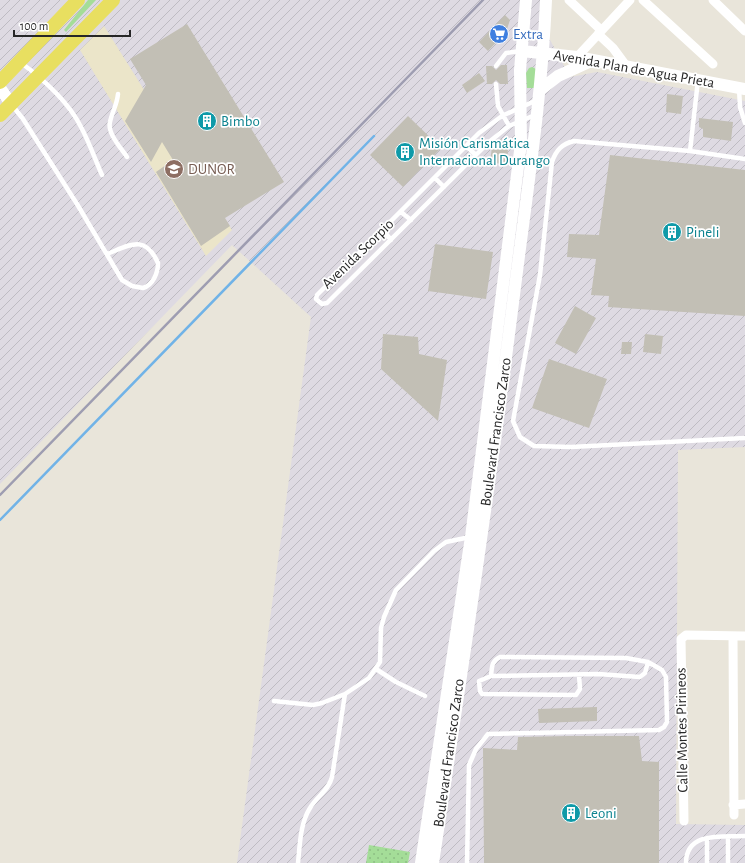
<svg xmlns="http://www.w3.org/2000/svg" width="745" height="863" viewBox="0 0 745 863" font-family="'Alegreya Sans',sans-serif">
  <defs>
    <pattern id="industrial-furrows" width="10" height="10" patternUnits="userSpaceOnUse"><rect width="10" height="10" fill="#dedae2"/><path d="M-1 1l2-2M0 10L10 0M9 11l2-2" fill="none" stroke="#bebbc2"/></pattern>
    <pattern id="park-dots" width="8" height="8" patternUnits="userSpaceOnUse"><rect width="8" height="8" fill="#a4dd98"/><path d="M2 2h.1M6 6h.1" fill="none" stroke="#8dbe83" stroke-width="1.8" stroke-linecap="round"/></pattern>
  </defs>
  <rect width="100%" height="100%" fill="#e9e5da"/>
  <path fill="url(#industrial-furrows)" d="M0,0H547L549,38L570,77L597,72L745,101V447L678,450L676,824L745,825V863H237L311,317L232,245L0,484Z"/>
  <path fill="#ebe5c9" d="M104,26L232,230L206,256L80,50Z"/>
  <path fill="#a4dd98" d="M88,0H96L66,32L64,30Z
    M532,67L536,69L535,88H527L526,73L529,68Z"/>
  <path fill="url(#park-dots)" d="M369,845L410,852L408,863H366Z"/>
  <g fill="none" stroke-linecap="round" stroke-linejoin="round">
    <path stroke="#71b3e7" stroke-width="2.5" d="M0,520L374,136"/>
  </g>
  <path fill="#c2bfb5" d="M505,15L510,20L506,32L488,51L479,42Z
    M187,24L284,182L225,218L230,226L201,246L156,172L173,160L162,142L151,162L125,121L146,85L130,59Z
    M501,65H507L508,84H500L496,80L492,84H487L486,66H492L496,70Z
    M479,73L485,81L467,93L462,85Z
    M667,94L683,96L681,114L666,112Z
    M408,116L441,148L403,187L370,155Z
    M699,118L733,122L731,141L703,137V129L699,127Z
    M501,139L508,148L507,165L490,162L492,147Z
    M610,155L745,170V316L608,307L609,296L591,295L596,259L567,257L569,234L599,235Z
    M435,244L493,252L486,299L428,291Z
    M575,306L596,318L576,354L555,343Z
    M383,334L418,337L419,354L447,360L438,421L381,369Z
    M645,334L663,336L661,354L643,352Z
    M622,342H632L631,354H621Z
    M549,359L607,379L589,428L532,408Z
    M597,707V721L539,723L538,709Z
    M569,736H639L642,761L659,762V863H484L483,748L517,750L518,737Z"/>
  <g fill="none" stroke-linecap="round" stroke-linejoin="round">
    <path stroke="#fff" stroke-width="4.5" d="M20,62C43,79 68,101 81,127C89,142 95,159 102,175
      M496,66L506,53L520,51
      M496,84L498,106L509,126
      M739,88L740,107L745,123
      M118,94C117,105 112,112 110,122C107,133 121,148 127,157
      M12,105L23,119L77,204L122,280L132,286L143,288C153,285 158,273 158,263C145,234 130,245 107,254
      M535,115L509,126L489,142L327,303L322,304L316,299L317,295L479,133L502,116L537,100
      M466,146L476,155
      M690,151L698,80
      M745,159L690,151L574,141C562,144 556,150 552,162L540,275L513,421L520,437L534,446L571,447L745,438
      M435,178L444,187
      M401,212L411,220
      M383,230L391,240
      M376,669L396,682L425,696
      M491,676L479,681L480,691L482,694L576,695L580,689L579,675
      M274,701L313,705L322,703L345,694L369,678L380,662L381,628L384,617L396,590L434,551L446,542L470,537
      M728,837V863
      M707,838V863
      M298,863C300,844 300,824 310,808C317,796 329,790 332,777L345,694
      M467,863L469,765L476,749L488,734L659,730L664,727L667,722L666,677L662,670L648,662L626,658L500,657C491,661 492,668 491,676L598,674L640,677L645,673L648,662
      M686,863C686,831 723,837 745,836"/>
    <path stroke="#fff" stroke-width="9" d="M569,0L601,30
      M643,0L713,64
      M713,0L745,31
      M598,34L613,48L627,67
      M577,57L630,0
      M733,636L734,815
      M733,805L745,804
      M684,821L681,639L686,635L745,636"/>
    <path stroke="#fff" stroke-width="12" d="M522,51L577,57L745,89
      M0,88L11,104
      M540,90L558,76L591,61
      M421,863L471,537L521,143L520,70L526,0
      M433,863C462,671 491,479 515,287C527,192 542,96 546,0"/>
    <path stroke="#e8df60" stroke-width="14" d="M0,82L78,0
      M0,115L113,0"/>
    <path stroke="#9e9db1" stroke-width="2.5" d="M0,495L483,0"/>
  </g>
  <defs>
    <symbol id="supermarket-disc" viewBox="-11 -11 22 22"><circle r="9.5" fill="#3f7fe0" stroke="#fff"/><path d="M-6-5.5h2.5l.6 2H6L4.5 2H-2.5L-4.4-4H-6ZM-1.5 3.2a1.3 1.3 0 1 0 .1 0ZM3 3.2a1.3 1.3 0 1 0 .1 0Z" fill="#fff"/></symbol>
    <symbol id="building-disc" viewBox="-11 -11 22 22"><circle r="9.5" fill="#0f9aa8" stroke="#fff"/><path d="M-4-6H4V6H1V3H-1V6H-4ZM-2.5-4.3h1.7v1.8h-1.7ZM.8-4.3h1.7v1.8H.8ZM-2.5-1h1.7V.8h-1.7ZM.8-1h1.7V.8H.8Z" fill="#fff"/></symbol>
    <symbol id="school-disc" viewBox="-11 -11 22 22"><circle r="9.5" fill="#8d6e63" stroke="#fff"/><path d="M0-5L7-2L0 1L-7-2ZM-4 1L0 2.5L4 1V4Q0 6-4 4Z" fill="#fff"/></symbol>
  </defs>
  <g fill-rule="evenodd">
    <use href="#supermarket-disc" x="488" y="23" width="22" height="22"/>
    <use href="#building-disc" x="196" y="110" width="22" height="22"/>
    <use href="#building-disc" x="394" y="141" width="22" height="22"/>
    <use href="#school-disc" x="163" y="158" width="22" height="22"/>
    <use href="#building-disc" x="661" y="221" width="22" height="22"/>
    <use href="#building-disc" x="560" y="802" width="22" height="22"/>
  </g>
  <g text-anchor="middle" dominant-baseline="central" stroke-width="3.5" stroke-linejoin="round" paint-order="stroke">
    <g font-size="15" fill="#366cbe" stroke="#fff" text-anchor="start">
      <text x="513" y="34">Extra</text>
    </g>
    <g font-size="15" fill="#272727" stroke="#fff">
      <text transform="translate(634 69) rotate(10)">Avenida Plan de Agua Prieta</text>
      <text transform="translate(358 254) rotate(-44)">Avenida Scorpio</text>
      <text transform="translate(496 432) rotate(-82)">Boulevard Francisco Zarco</text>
      <text transform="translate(682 730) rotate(-91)">Calle Montes Pirineos</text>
      <text transform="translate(449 753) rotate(-82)">Boulevard Francisco Zarco</text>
    </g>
    <g font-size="15" fill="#0d838f" stroke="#fff" text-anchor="start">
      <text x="221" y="121">Bimbo</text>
      <text x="419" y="143">Misión Carismática<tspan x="419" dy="17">Internacional Durango</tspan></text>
      <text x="686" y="232">Pineli</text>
      <text x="585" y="813">Leoni</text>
    </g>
    <g font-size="15" fill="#785e54" stroke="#fff" text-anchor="start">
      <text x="188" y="169">DUNOR</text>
    </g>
  </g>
  <path d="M14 30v6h116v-6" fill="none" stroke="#272727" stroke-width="2"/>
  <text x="20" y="30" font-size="12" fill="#272727" stroke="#ffffff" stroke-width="3" paint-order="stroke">100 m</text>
</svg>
